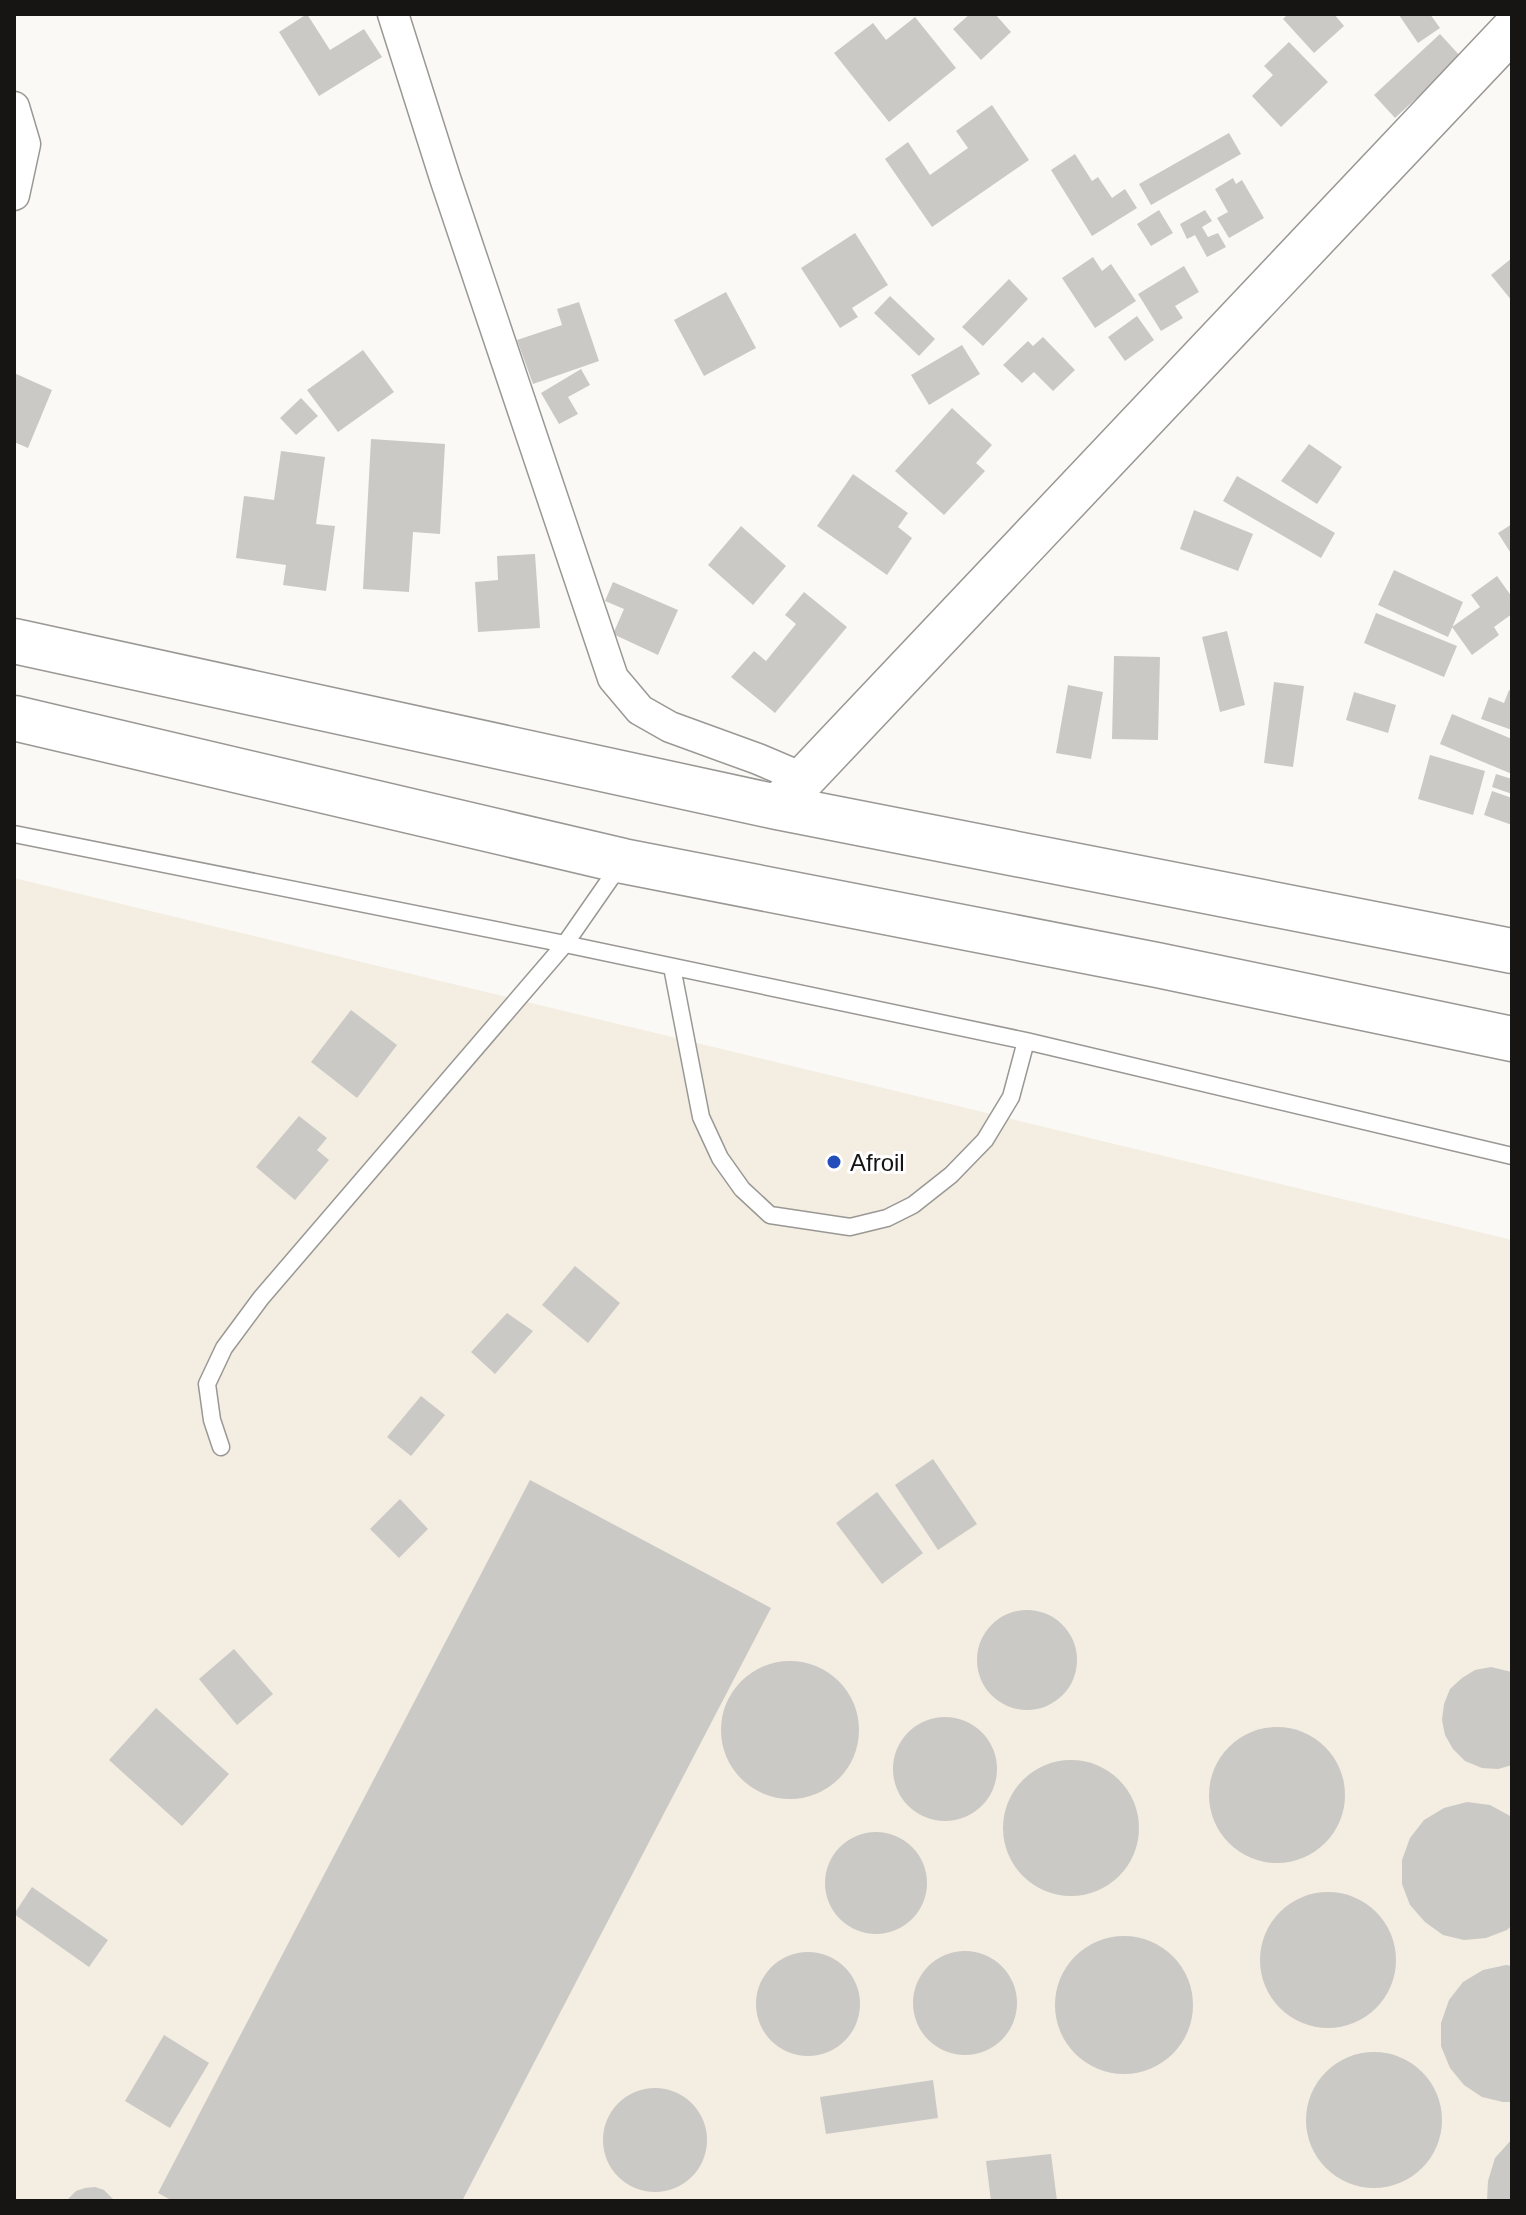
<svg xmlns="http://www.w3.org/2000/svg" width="1526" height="2215" viewBox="0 0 1526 2215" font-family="Helvetica,sans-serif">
  <rect width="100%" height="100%" fill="#fbf9f5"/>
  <path fill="#f3ede2" d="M14,878L1512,1240V2201H14Z"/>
  <path fill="#cbc9c5" d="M307,14L330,50L364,29L382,57L319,96L279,32Z
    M970,14H995L1011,32L981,60L953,29Z
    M1288,14H1334L1344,26L1314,53L1283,19Z
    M1401,14H1430L1440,28L1418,43L1399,15Z
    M915,17L956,68L889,122L834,53L873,23L886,40Z
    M1440,34L1461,57L1395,118L1374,95Z
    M1289,42L1328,82L1281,127L1252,96L1273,75L1264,66Z
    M992,105L1029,160L932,227L885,159L908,142L930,175L968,148L956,131Z
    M1229,133L1241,154L1151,205L1139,184Z
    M1075,154L1092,181L1098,177L1112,198L1125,189L1137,208L1092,236L1051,170Z
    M1233,178L1236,184L1242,180L1264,218L1229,238L1217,218L1228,212L1215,189Z
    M1159,210L1173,233L1151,246L1137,224Z
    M1205,210L1212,221L1202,227L1208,237L1218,233L1226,247L1207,257L1195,235L1187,239L1180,224Z
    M855,233L888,285L852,308L858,317L840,328L801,268Z
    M1093,257L1102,271L1111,264L1136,301L1095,328L1062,278Z
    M1512,258V301L1491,275Z
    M1184,266L1199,292L1175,306L1183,318L1161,331L1138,294Z
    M1009,279L1028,299L983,346L962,327Z
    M726,292L756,348L704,376L674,320Z
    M890,296L935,339L919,356L874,313Z
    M579,302L599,361L533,384L517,340L562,325L557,309Z
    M1137,316L1154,340L1125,361L1108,337Z
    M1043,337L1075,370L1053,391L1034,372L1022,383L1003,365L1028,341L1033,346Z
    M962,345L980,374L929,405L911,375Z
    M363,350L394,392L338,432L307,390Z
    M581,369L590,385L568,397L578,414L559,424L541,393Z
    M14,373L52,390L28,448L14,442Z
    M301,398L318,416L296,435L280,418Z
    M952,408L992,445L976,463L985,471L944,515L895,471Z
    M371,439L445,444L440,534L413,532L409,592L363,589Z
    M1309,444L1342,467L1317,504L1281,481Z
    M281,451L325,457L316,524L335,526L326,591L283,585L286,565L236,558L244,496L274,500Z
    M853,474L908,513L898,527L912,538L887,575L817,526Z
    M1237,476L1335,533L1321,558L1223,501Z
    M1194,510L1253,534L1238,571L1180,549Z
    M1512,524V555L1498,533Z
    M741,526L786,566L753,605L708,565Z
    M535,554L540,628L478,632L475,582L498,580L497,556Z
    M1394,570L1463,602L1448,637L1378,605Z
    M1497,576L1512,597V614L1494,627L1499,635L1472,655L1452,627L1480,607L1471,595Z
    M613,582L678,610L658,655L613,634L624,609L605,601Z
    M804,592L847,627L775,713L731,677L754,651L766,661L796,624L785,615Z
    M1376,613L1457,646L1444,677L1364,643Z
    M1227,631L1245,705L1220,712L1202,637Z
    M1114,656L1160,657L1158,740L1112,739Z
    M1274,682L1304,686L1293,767L1264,763Z
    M1068,685L1103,692L1091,759L1056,753Z
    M1509,690L1512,692V730L1481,719L1489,697L1504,703Z
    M1354,692L1396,705L1388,733L1346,720Z
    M1452,714L1512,739V774L1440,744Z
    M1430,755L1485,771L1473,815L1418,799Z
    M1496,774L1512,779V794L1492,787Z
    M1492,791L1512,798V825L1484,815Z
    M351,1010L397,1045L357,1098L311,1062Z
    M299,1116L327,1138L317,1150L329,1160L295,1200L256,1167Z
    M575,1266L620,1303L588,1343L542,1305Z
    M507,1313L533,1331L495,1374L471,1352Z
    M421,1396L445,1415L411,1456L387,1437Z
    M933,1459L977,1524L938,1550L895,1485Z
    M530,1480L771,1608L462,2201H173L158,2193Z
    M877,1492L923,1553L882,1584L836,1523Z
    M400,1499L428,1529L399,1558L370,1529Z
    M977 1660a50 50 0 1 1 100 0a50 50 0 1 1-100 0Z
    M234,1649L273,1694L237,1725L199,1679Z
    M721 1730a69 69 0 1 1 138 0a69 69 0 1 1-138 0Z
    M1491,1667L1512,1672V1765L1498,1769L1482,1768L1465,1761L1453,1749L1445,1735L1442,1720L1444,1704L1450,1689L1462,1678L1475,1670Z
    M156,1708L229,1774L182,1826L109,1760Z
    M893 1769a52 52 0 1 1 104 0a52 52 0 1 1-104 0Z
    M1209 1795a68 68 0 1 1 136 0a68 68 0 1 1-136 0Z
    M1003 1828a68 68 0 1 1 136 0a68 68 0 1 1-136 0Z
    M1467,1802L1490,1805L1512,1817V1925L1507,1930L1486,1938L1464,1940L1443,1935L1425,1922L1410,1905L1402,1884V1860L1410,1838L1424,1820L1444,1808Z
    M825 1883a51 51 0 1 1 102 0a51 51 0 1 1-102 0Z
    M32,1887L108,1940L89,1967L14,1914Z
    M1260 1960a68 68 0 1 1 136 0a68 68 0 1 1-136 0Z
    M1055 2005a69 69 0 1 1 138 0a69 69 0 1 1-138 0Z
    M913 2003a52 52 0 1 1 104 0a52 52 0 1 1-104 0Z
    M756 2004a52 52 0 1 1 104 0a52 52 0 1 1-104 0Z
    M1506,1965L1512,1966V2102H1503L1482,2097L1464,2085L1450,2068L1441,2046V2023L1449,2000L1463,1982L1483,1970Z
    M164,2035L209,2063L170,2128L125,2101Z
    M1306 2120a68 68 0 1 1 136 0a68 68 0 1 1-136 0Z
    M933,2080L938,2118L826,2134L820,2097Z
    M603 2140a52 52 0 1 1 104 0a52 52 0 1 1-104 0Z
    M1512,2139V2201H1487L1488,2181L1495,2158Z
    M1051,2154L1057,2201H991L986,2161Z
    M95,2187L104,2190L115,2201H66L76,2191L85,2188Z"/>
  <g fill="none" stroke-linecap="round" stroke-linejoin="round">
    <defs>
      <path id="lane" d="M14,834L565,944L1026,1041L1512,1156
        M672,967L701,1117L720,1158L742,1189L770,1215L850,1227L887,1218L913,1205L951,1175L985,1140L1011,1097L1026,1041
        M221,1447L212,1420L207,1384L224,1348L261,1298L565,944L622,862"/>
      <path id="street" d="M393,14L445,178L613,678L640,710L670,727L758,759L805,779
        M14,107L25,144L14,195"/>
      <path id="secondary" d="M777,807L1512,30"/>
      <path id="primary" d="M14,641L777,807L1512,951
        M14,718L623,861L1157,965L1512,1039"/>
    </defs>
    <use href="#lane" stroke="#9a9894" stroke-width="19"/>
    <use href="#street" stroke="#9a9894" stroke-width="33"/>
    <use href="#secondary" stroke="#9a9894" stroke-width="45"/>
    <use href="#primary" stroke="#9a9894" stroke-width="47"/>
    <use href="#lane" stroke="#fff" stroke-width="16"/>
    <use href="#street" stroke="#fff" stroke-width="30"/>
    <use href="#secondary" stroke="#fff" stroke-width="42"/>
    <use href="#primary" stroke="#fff" stroke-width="44"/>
  </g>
  <circle fill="#224dbb" stroke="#fff" stroke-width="3" cx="834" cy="1162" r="8"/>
  <g text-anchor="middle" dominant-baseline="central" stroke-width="6" stroke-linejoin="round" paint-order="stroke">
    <g font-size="24" fill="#161514" stroke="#fff" text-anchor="start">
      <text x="850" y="1162">Afroil</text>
    </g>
  </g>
  <rect width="1526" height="2215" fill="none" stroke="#161514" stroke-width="32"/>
</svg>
